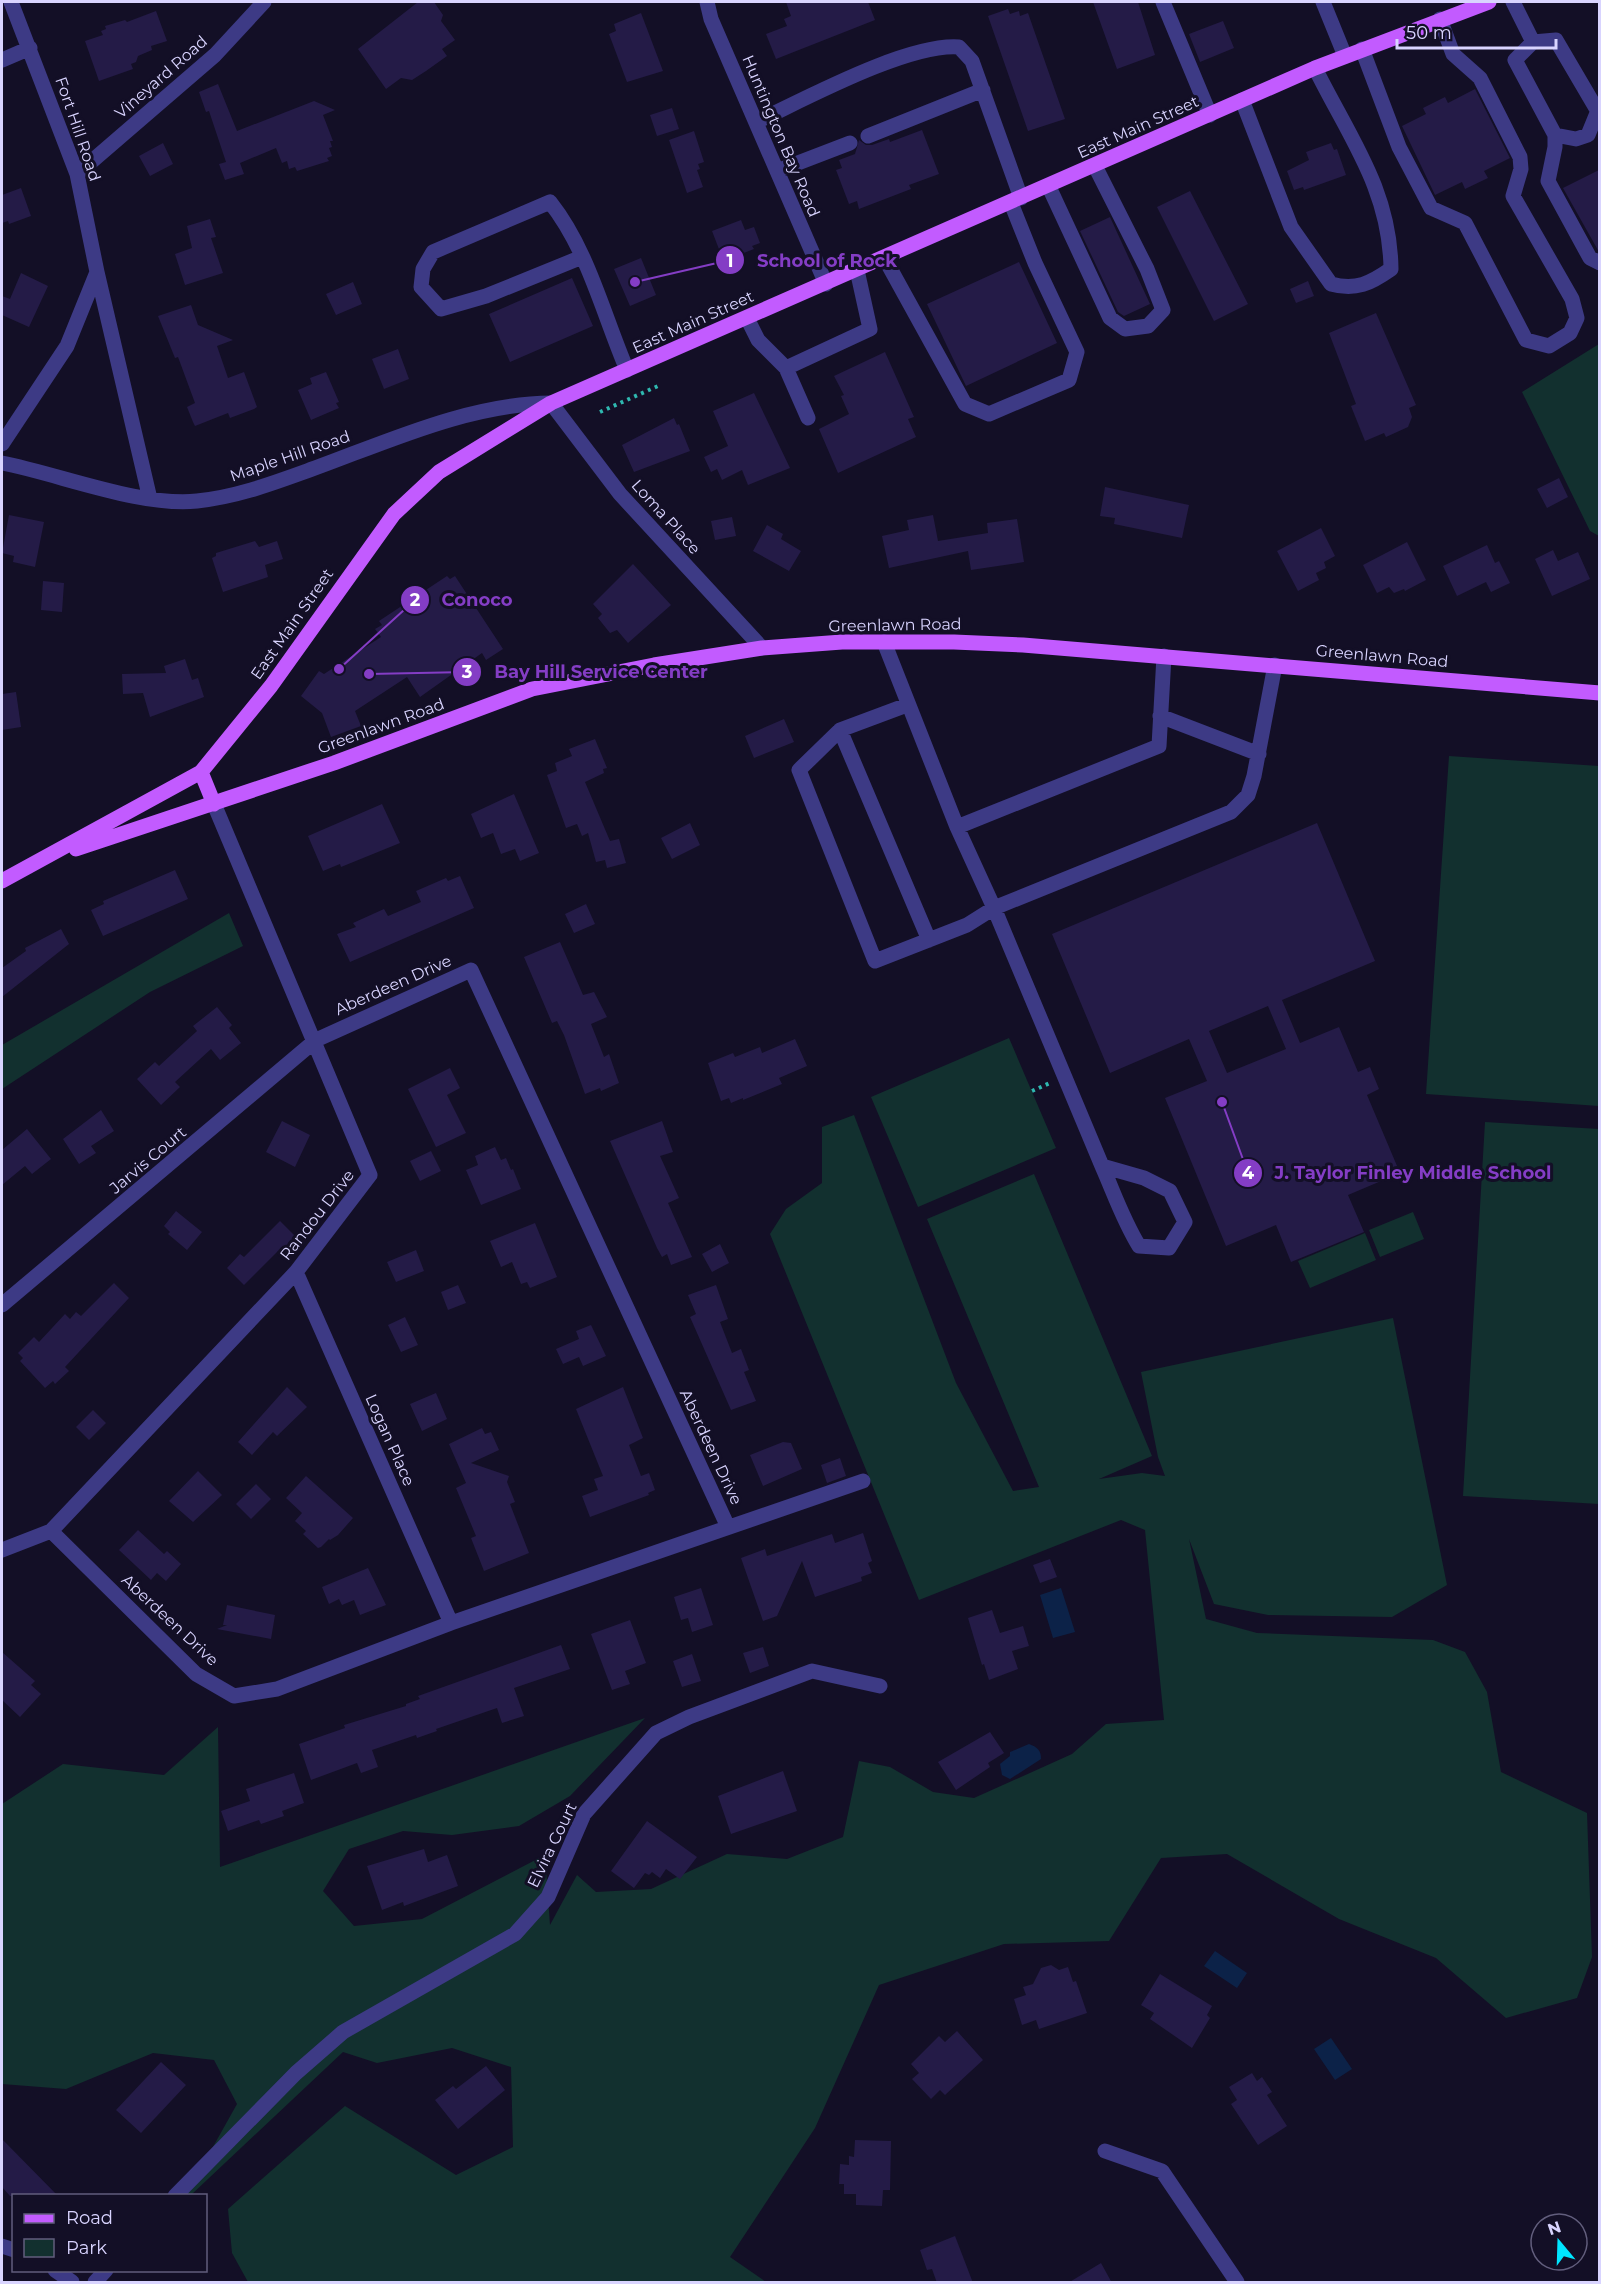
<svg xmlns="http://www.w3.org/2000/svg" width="1601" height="2284" viewBox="0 0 1601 2284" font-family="Montserrat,sans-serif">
  <rect width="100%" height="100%" fill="#130f26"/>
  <path fill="#12302f" d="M1599,344V536L1590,531L1522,392Z
    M1449,756L1599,766V1106L1426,1094Z
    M229,913L243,946L150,992L2,1089V1045Z
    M1009,1038L1056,1148L918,1207L871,1097Z
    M854,1115L956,1383L1013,1491L1039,1487L927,1219L1034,1174L1152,1456L1099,1479L1142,1473L1165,1476L1158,1457L1141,1372L1393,1318L1447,1585L1392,1617L1268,1615L1214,1604L1189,1539L1206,1619L1257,1633L1433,1640L1465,1652L1487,1692L1501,1772L1587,1813L1592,1957L1577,1998L1506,2018L1436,1958L1339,1919L1227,1854L1161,1858L1109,1941L1004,1944L879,1985L815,2128L730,2257L766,2282H248L232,2253L228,2209L345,2106L456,2175L513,2147L511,2067L452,2048L377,2063L343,2052L191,2195H186L237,2104L214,2060L153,2053L66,2089L2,2084V1804L63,1764L164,1775L218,1727L220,1867L645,1718L570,1796L519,1826L452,1835L403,1831L349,1849L323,1891L354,1926L422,1919L545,1855L550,1925L577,1875L596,1892L651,1889L727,1854L787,1859L843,1837L859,1761L890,1767L933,1792L974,1798L1072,1754L1106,1724L1164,1720L1145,1530L1121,1520L919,1600L770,1234L786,1209L822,1183V1127Z
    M1485,1122L1599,1129V1504L1463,1496Z
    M1413,1212L1424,1239L1380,1257L1369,1230Z
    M1365,1233L1376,1260L1310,1288L1298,1261Z"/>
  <path fill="#0c2248" d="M1061,1588L1075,1632L1053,1638L1040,1595Z
    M1029,1744C1037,1747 1041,1750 1041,1759L1010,1779L1002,1775L1000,1764L1010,1756V1752Z
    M1215,1951L1247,1973L1237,1988L1204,1966Z
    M1331,2038L1352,2069L1335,2080L1314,2049Z"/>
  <path fill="#241b47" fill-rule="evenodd" d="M418,2H434L443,15L441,21L455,40L442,49L447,56L426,71L412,80L401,78L386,89L358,49Z
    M786,2H868L875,20L776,59L766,34L787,26L784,19L791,16Z
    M1093,2H1138L1155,55L1117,69Z
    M1008,9L1010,14L1019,11L1020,16L1028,13L1065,119L1028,131L988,16Z
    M156,11L167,41L151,46L152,50L138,56L136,62L131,64L133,69L99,81L85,41L103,35L101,31L106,29L105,26L125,20L127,22Z
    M641,13L663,71L627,82L609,34L616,31L614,24Z
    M1223,21L1234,48L1200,62L1189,34Z
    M218,84L237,131L314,101L335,110L323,115L333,141H330L332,147L329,148L332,156L327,158L329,161L297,171L295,167L289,169L287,161L282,163L276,148L240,163L244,174L225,180L219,164L226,162L209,111L206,112L199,92Z
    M1475,89L1510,158L1484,171L1488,178L1465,189L1462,182L1435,195L1402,126L1426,114L1423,108L1445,97L1448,103Z
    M672,108L679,129L657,136L650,115Z
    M922,130L939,174L909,185L911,189L859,209L857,201L849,204L836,170L842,168L839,160L855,154L859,140L866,145H872L889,139L890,142Z
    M694,131L704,162L698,164L700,169L697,170L703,187L687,193L669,140Z
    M163,143L173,164L150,176L139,156Z
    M1331,143L1334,150L1337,149L1346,175L1304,190L1303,187L1294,190L1287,171L1309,160L1306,152Z
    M1599,170V252L1563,188Z
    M21,188L31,216L9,224L8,221L2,223V195Z
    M1190,191L1248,304L1214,321L1157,207Z
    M1110,217L1150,304L1124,316L1118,312L1080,231Z
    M210,219L216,237L211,238L223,273L185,285L175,254L192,248L187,226Z
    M741,220L745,230L754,227L760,243L752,246L754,249L736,256L734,252L722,257L712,231Z
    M641,258L656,295L630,306L614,269Z
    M1019,262L1057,343L966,386L927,304Z
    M21,273L48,286L29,327L2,315V296L10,299Z
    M572,278L593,326L510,362L489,314Z
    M1308,281L1314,296L1296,303L1290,289Z
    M353,282L362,304L336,315L326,294Z
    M191,305L198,325L233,340L217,346L228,378L244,372L257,407L254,409L230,418L228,413L195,426L193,422L187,407L195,403L178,357L175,358L158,316Z
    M1376,313L1416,405L1409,408L1412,417L1408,427L1386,437L1384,433L1365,441L1351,406L1356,404L1329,333Z
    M398,349L409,379L384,389L372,359Z
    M885,352L914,417L908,419L916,437L838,473L819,429L849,414L841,396L844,395L834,376Z
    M326,372L339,402L336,403L339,408L311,420L298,390L312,384L310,378Z
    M754,393L790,468L748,485L742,470L722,480L717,469L711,472L704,457L728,446L713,411Z
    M674,418L677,425L679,424L690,451L634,472L622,445Z
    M1559,478L1568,497L1547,508L1537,489Z
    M1105,487L1189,505L1182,538L1114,524L1115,518L1100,516Z
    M9,515L44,522L35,567L13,562L14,556L2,553Z
    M933,515L938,541L988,533L987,523L1017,519L1024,562L971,570L968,551L889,568L882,536L909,530L907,520Z
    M732,517L736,536L715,540L711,521Z
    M767,525L783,534L781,539L801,551L789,571L753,551Z
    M1321,528L1335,556L1324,562L1326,568L1316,573L1319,580L1298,591L1277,551Z
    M255,541L259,547L277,541L283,559L265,565L268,577L223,592L212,558L216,556V553Z
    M1407,542L1426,580L1405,591L1404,589L1394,593L1389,587L1377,593L1363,565Z
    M1487,545L1495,563L1499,561L1510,583L1491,592L1486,582L1457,596L1443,566Z
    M1553,550L1558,561L1578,552L1590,579L1552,596L1535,559Z
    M633,564L671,605L628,643L617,630L610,633L598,618L602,614L593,604Z
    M447,576L450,579L455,576L503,649L486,660L482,653L420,697L407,677L355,711L361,726L331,737L322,713L301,696L319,671L324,674L381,637L375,629L382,625L379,621Z
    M43,581L64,583L62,612L41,610Z
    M185,659L192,680L198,678L204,697L150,717L143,693L123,694L122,674L166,673L164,666Z
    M16,692L21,727L2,730V694Z
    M784,719L794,742L754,758L745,736Z
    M595,739L607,768L603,769L604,773L585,782L610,841L619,839L626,863L607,868L605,860L596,862L588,833L582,836L577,824L566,828L547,775L557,771L555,763L572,756L569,749Z
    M514,794L539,853L520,861L515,849L501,854L493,833L481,838L471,814Z
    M382,804L400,843L341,867L340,864L323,871L308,836Z
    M690,823L700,845L672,859L661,838Z
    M1317,823L1375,961L1282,1000L1300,1043L1339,1027L1358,1072L1370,1067L1379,1089L1367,1095L1400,1173L1348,1195L1364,1232L1291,1262L1276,1225L1226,1246L1165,1098L1207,1081L1189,1039L1110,1073L1052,934ZM1268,1006L1286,1049L1227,1073L1209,1031Z
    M175,870L188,899L103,936L91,910L104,904L103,901Z
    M460,876L474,908L350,962L337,934L356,927L353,923L384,909L388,916L421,902L416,891L446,878L448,881Z
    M586,904L595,924L574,933L565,914Z
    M61,929L69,944L2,997V968L26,951L25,948Z
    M560,942L583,995L594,992L607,1017L591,1024L604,1057L609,1054L619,1083L601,1091L600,1088L585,1094L564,1035L557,1021L552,1023L524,957Z
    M217,1007L232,1025L229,1028L241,1043L220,1060L211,1049L175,1082L180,1087L161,1105L137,1079L155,1062L159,1066L197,1031L193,1026Z
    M795,1039L807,1066L779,1078L782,1084L743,1100V1098L731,1103L729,1098L721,1101L708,1063L733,1053L735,1057L760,1047L762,1053Z
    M450,1068L460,1088L447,1095L466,1133L436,1147L408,1089Z
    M101,1110L114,1131L91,1146L96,1153L79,1164L63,1139Z
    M282,1121L310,1135L295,1167L266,1152Z
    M662,1121L673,1152L660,1156L679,1198L668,1203L692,1257L671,1265L667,1254L662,1257L657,1248L610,1141Z
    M27,1129L51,1159L32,1174L25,1166L2,1185V1150Z
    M495,1147L501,1160L506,1158L511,1170L513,1169L521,1189L481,1205L466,1170L478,1165L475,1156Z
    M431,1151L441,1171L420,1181L410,1161Z
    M176,1211L202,1232L187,1250L168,1234L170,1232L164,1226Z
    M280,1221L297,1238L282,1254L278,1251L244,1285L227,1268L240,1254L244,1257Z
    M535,1223L557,1277L530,1288L527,1282L521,1284L512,1262L501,1267L490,1241Z
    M720,1244L729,1263L712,1272L702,1254Z
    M416,1250L424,1271L396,1282L387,1262Z
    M114,1283L129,1298L65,1367L69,1371L55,1384L53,1381L45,1388L20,1361L23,1358L18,1353L34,1337L39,1342L65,1314L70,1319L76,1312L81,1316Z
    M458,1285L466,1303L448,1310L441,1292Z
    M716,1285L728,1319L720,1322L732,1353L741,1349L749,1370L744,1372L756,1401L731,1410L690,1317L696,1314L688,1295Z
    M405,1317L418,1345L401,1352L388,1325Z
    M591,1325L606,1356L583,1366L579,1357L563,1364L556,1349L579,1339L576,1331Z
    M287,1387L307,1407L277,1436L273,1432L252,1455L238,1442Z
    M623,1387L643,1438L629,1445L641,1476L649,1473L655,1490L648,1493L649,1495L590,1517L582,1496L598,1490L594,1479L603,1476L576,1409Z
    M436,1393L447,1419L422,1431L410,1404Z
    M93,1410L106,1423L89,1440L76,1427Z
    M482,1428L485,1434L491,1432L499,1450L471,1463L509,1476L507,1482L515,1502L510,1504L529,1553L484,1571L471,1538L476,1536L456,1488L466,1483L449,1444Z
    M783,1442L791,1443L802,1469L763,1486L750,1455Z
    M840,1458L846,1476L827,1483L821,1465Z
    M198,1471L222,1495L193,1522L169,1501Z
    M306,1476L353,1518L338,1535L330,1540L329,1539L321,1547L318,1548L303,1534L306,1531L295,1521L302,1513L286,1498Z
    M256,1484L271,1499L251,1519L236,1504Z
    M138,1530L164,1554L167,1551L181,1564L166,1581L157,1573L151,1580L119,1550Z
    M863,1533L872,1561L868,1563L872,1573L861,1577L862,1581L815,1597L802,1561L777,1616L763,1621L741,1558L765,1549L767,1556L832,1534L835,1543Z
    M1050,1559L1057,1577L1040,1583L1033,1565Z
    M368,1568L386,1605L360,1615L354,1600L342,1605L339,1599L329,1604L322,1587Z
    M701,1588L713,1625L692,1632L688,1618L681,1620L674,1597Z
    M227,1605L275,1615L271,1639L217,1629L227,1625H223Z
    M992,1610L1000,1633L1023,1626L1029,1646L1012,1651L1018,1669L989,1680L984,1664L982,1665L968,1618Z
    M630,1620L646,1663L625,1671L630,1684L612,1690L591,1634Z
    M561,1645L570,1669L514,1688L524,1716L502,1723L497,1708L436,1729L437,1731L417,1738L416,1735L372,1750L378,1767L361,1773L357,1763L311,1780L299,1744L345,1728L344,1725L406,1706V1704L420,1699L418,1696Z
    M763,1647L769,1666L750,1673L743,1653Z
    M2,1652L35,1681L31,1685L41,1694L20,1717L2,1700Z
    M692,1654L701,1681L682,1687L673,1661Z
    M990,1732L1004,1753L988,1763L990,1767L956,1790L938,1762Z
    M783,1771L797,1811L731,1834L718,1796Z
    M294,1773L304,1803L282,1811L284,1816L261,1824L259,1820L228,1831L221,1811L250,1801L246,1789Z
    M647,1821L697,1857L680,1879L666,1869L660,1878L652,1872L649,1875L645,1873L634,1888L611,1871Z
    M424,1849L428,1862L447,1855L458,1886L404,1906L403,1902L382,1910L367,1866Z
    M1051,1965L1059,1970L1068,1967L1073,1982L1076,1981L1087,2013L1039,2029L1036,2020L1022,2025L1014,1999L1026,1995L1023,1987L1033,1984L1041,1968Z
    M1160,1974L1212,2006L1207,2015L1210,2018L1192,2048L1150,2019L1154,2013L1141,2005Z
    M957,2031L983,2060L945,2095L940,2090L931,2099L912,2079L919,2073L911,2064L939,2036L945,2042Z
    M161,2062L186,2085L141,2133L116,2110Z
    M486,2066L505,2090L458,2129L435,2100L453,2086L456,2089Z
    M1252,2073L1257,2081L1262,2077L1272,2092L1267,2095L1287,2126L1258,2145L1231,2104L1237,2100L1229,2087Z
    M2,2139L58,2196H10L2,2187Z
    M855,2140L891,2141L890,2190H883L882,2206L856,2205V2194H844V2184H839L840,2164L849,2165V2156L854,2157Z
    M955,2236L973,2283H937L932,2269L927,2270L920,2250Z
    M1101,2263L1112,2283H1068Z"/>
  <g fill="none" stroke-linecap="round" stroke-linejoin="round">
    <path stroke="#2fb8b0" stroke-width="4" stroke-dasharray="3 4.5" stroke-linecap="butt" d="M600,412L658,386
      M1032,1091L1050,1083"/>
    <path stroke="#3d3a85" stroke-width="15" d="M707,2L711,19L826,284
      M1163,2L1210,115
      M1323,2L1345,56
      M1513,2L1533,42
      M1362,49L1399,147L1431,208L1465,223L1526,340L1549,346L1570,333L1577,318L1572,299L1513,196L1521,169L1520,157L1480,78L1453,54L1440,19
      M2,60L30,48
      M1242,100L1291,227L1331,284C1356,291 1371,283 1391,269C1390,189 1349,137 1315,68
      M1600,115L1556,40L1533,42L1515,60L1555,135V147L1548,181L1590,258L1600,263
      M756,122C805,99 908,43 959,47L972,61L1021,198
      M1555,135L1576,139L1588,135L1597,113
      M868,136L983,90
      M777,171L850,143
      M77,174L215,55L264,2
      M1049,187L1110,318L1125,329L1148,326L1163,310L1147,269L1095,166
      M582,257L486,296L441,309L421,287L423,269L433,252L550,202C588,250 603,314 627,370
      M885,259L965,404L989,414L1069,380L1077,352L1035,263L1011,203
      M97,272L150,499
      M747,318L758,340L786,368L870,329L857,270
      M786,368L808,418
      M2,444L67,346L97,272L77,174L11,2
      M2,463C59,474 141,507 197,501C236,497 271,484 307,471C385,443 467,404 551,403L620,494L762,648
      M884,642L957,827L994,908L1231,812L1248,795L1254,776L1275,665
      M907,705L840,730L799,770L875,961L967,925L994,908L1102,1166C1114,1193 1123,1220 1139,1246L1169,1248L1185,1222L1170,1191L1144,1178L1102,1166
      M1160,716L1259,754
      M840,730L929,940
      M957,827L1159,746L1164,656
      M296,1272L451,1623
      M2,1305L316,1040L471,970L728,1527
      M51,1531L196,1674L234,1696L277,1689L451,1623L863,1481
      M2,1550L51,1531L296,1272L370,1175L214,804
      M1105,2151L1162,2171L1237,2282
      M175,2196L296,2073L343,2032L515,1934L548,1897L584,1814L656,1733L689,1717L812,1671L880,1686
      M2,2246L14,2250
      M55,2270L72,2282
      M95,2282L106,2270"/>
    <path stroke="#c25bff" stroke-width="15" d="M201,772L214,804
      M76,849L334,763L532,689L654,665L762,648L842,642H954L1023,645L1600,693
      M2,881L201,772L271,686L394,514L439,472L551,403L1315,68L1489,2"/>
  </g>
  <g text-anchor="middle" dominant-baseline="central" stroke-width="6" stroke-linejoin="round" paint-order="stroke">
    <g font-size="16" fill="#d9d4ff" stroke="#130f26">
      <text transform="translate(161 77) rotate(-41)">Vineyard Road</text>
      <text transform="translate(1138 127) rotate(-24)">East Main Street</text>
      <text transform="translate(78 129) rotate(71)">Fort Hill Road</text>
      <text transform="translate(781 136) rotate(67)">Huntington Bay Road</text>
      <text transform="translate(693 322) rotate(-24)">East Main Street</text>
      <text transform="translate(290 456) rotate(-19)">Maple Hill Road</text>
      <text transform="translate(666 517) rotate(48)">Loma Place</text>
      <text transform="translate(292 624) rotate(-55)">East Main Street</text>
      <text transform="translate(895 625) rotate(-1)">Greenlawn Road</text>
      <text transform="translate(1382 656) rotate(5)">Greenlawn Road</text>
      <text transform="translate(381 726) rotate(-20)">Greenlawn Road</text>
      <text transform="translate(393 985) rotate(-24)">Aberdeen Drive</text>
      <text transform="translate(148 1160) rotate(-40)">Jarvis Court</text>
      <text transform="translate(317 1215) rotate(-52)">Randou Drive</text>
      <text transform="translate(390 1440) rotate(66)">Logan Place</text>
      <text transform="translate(711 1447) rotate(65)">Aberdeen Drive</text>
      <text transform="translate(170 1620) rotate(43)">Aberdeen Drive</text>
      <text transform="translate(552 1845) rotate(-64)">Elvira Court</text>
    </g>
  </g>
  <path fill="none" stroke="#843dc5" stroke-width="2" d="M635 282L730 260M339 669L415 600M369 674L467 672M1222 1102L1248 1173"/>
  <g fill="#843dc5" stroke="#130f26" stroke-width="2">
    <circle cx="635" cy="282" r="6"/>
    <circle cx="339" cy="669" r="6"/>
    <circle cx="369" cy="674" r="6"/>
    <circle cx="1222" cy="1102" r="6"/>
    <circle cx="730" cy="260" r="15"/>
    <circle cx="415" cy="600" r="15"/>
    <circle cx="467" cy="672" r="15"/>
    <circle cx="1248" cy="1173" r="15"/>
  </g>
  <g font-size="18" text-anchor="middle" font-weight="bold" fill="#fff">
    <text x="730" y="267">1</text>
    <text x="415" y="606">2</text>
    <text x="467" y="678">3</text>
    <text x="1248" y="1179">4</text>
  </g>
  <g font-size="18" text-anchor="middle" font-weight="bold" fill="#843dc5" stroke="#130f26" stroke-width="6" stroke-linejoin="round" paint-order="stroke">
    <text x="827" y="267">School of Rock</text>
    <text x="477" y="606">Conoco</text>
    <text x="601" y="678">Bay Hill Service Center</text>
    <text x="1413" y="1179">J. Taylor Finley Middle School</text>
  </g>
  <rect width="1601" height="2284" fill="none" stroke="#d9d4ff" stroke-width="6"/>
  <rect x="12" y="2194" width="195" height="78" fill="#130f26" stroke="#625e7d" stroke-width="1.5"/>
  <rect x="24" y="2214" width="30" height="9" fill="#c25bff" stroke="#625e7d" stroke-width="1.5"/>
  <text x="66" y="2224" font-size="18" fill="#d9d4ff">Road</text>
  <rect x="24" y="2239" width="30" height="18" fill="#12302f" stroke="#625e7d" stroke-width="1.5"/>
  <text x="66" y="2254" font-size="18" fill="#d9d4ff">Park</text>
  <g transform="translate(1559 2242) rotate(341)"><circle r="28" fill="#130f26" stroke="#625e7d" stroke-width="1.5"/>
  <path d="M0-4.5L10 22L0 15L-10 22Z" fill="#00e5ff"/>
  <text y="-9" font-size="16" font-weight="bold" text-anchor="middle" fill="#d9d4ff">N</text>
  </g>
  <path d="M1397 39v9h159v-9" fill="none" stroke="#d9d4ff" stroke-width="3"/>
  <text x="1406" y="39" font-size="18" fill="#d9d4ff" stroke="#130f26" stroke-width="4.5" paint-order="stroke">50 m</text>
</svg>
